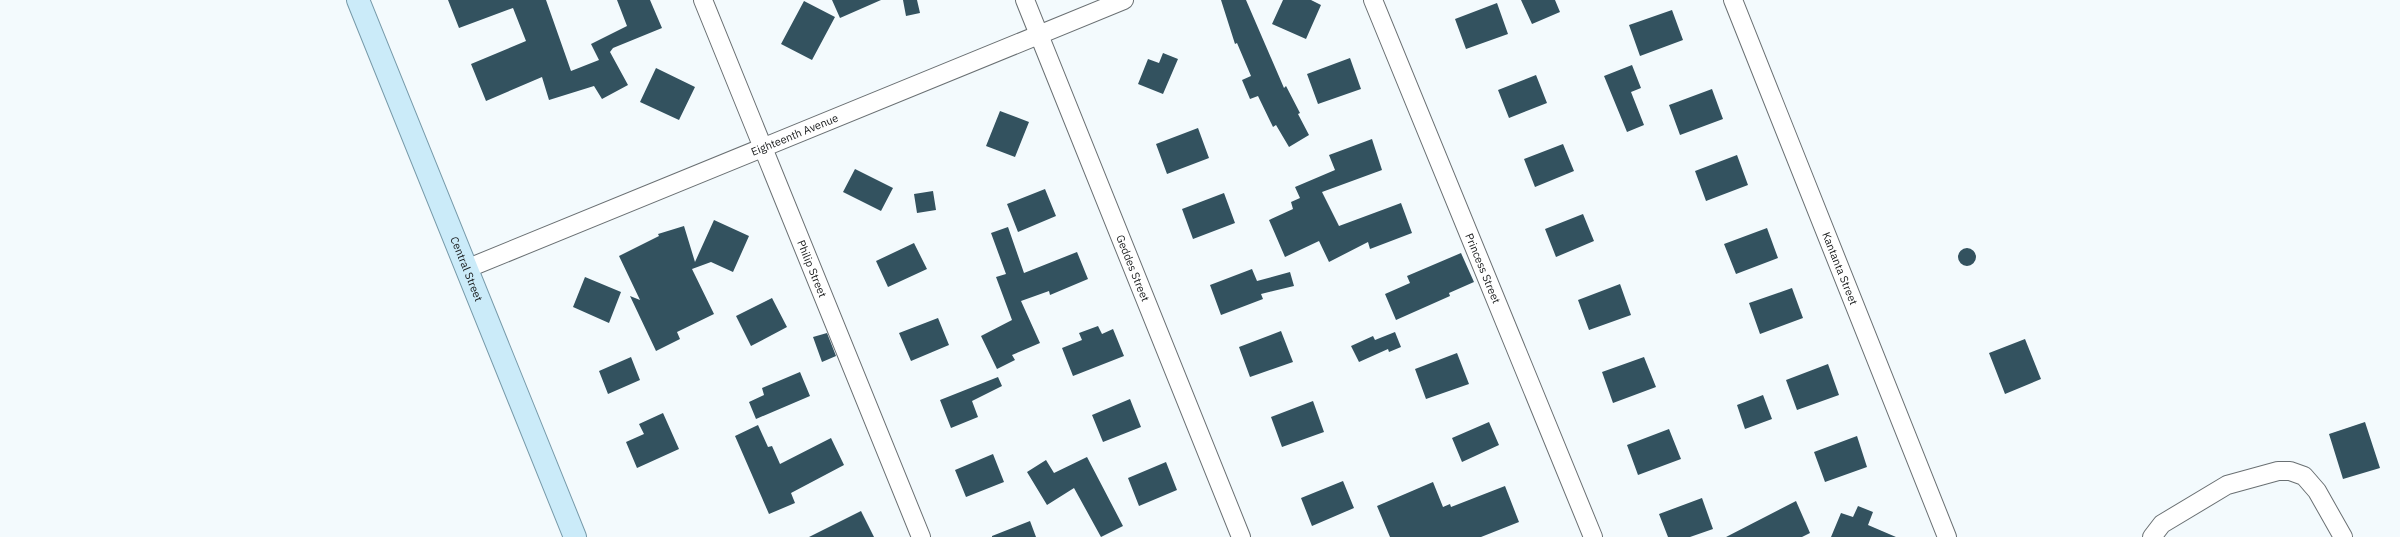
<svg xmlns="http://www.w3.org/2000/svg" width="2400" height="537" viewBox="0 0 2400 537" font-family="'IBM Plex Sans',sans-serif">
  <rect width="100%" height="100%" fill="#f3fafd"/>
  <path fill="#33525f" d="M448,0H546L571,71L599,60L591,44L627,26L617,0H650L662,28L613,48L610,52L628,85L602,99L594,86L549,100L542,77L486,101L471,64L526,41L513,8L459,28Z
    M832,0H881L840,18Z
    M903,0H917L920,13L906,16Z
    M1221,0H1246L1284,88L1286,86L1300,113L1298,114L1309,135L1289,147L1276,125L1273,127L1258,96L1250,99L1242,80L1251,76L1237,43L1235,44Z
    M1283,0H1311L1321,5L1306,39L1272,24Z
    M1521,0H1555L1560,12L1532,24Z
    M804,1L835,17L812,60L781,44Z
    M1497,3L1508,34L1466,49L1455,19Z
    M1672,10L1683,40L1640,56L1629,25Z
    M1163,53L1178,59L1163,94L1138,84L1148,59L1159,63Z
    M1350,58L1361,89L1318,104L1307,74Z
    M1632,65L1641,88L1631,92L1644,125L1627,132L1604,76Z
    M656,68L695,87L679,120L640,102Z
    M1536,75L1547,103L1509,118L1498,90Z
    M1712,89L1723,119L1680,135L1669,105Z
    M1000,111L1029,122L1015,157L986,146Z
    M1198,128L1209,158L1167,174L1156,144Z
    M1372,139L1382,170L1322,192L1339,226L1401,203L1412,233L1370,249L1368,242L1329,262L1319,241L1285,257L1269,220L1293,209L1291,202L1300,198L1295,187L1335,170L1329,155Z
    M1563,144L1574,171L1535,187L1524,159Z
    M1737,155L1748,185L1706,201L1695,171Z
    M855,169L893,188L881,211L843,192Z
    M1045,189L1056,216L1018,232L1007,204Z
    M933,191L936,210L917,213L914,194Z
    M1224,193L1235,223L1193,239L1182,209Z
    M1583,214L1594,241L1556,257L1545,229Z
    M714,220L749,236L733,272L711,262L692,269L714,314L677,332L680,339L656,351L630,296L640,300L619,256L659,236L658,234L684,226L695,262Z
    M1008,227L1024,273L1077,252L1088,279L1050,295L1049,291L1021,301L1040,343L1012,355L1015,360L997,369L981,336L1012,320L996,277L1006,274L991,233Z
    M1767,228L1778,258L1736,274L1724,244Z
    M914,243L927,269L888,287L876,261Z
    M1958 257a9 9 0 1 1 18 0a9 9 0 1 1-18 0Z
    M1461,253L1474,282L1449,293L1450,296L1396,320L1385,294L1410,283L1407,276Z
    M1252,269L1257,281L1290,272L1294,286L1261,294L1263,299L1221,315L1210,285Z
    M585,277L621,292L609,323L573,307Z
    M1620,284L1631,315L1589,330L1578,300Z
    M1792,288L1803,318L1760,334L1749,303Z
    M772,298L787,327L751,346L736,316Z
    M938,318L949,345L911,361L899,333Z
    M1098,326L1102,334L1113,329L1124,356L1073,376L1062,348L1082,340L1079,333Z
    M1281,331L1293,362L1250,377L1239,347Z
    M1395,332L1401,347L1389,352L1388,349L1359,362L1351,346L1373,336L1375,340Z
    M827,333L836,356L822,362L813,337Z
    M2025,339L2041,379L2005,394L1989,353Z
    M1457,353L1469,384L1426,399L1415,369Z
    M631,357L640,380L608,394L599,371Z
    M1644,357L1656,387L1613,403L1602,372Z
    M1828,364L1839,395L1797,410L1786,380Z
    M800,372L810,396L756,419L749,402L764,395L762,388Z
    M998,377L1002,386L972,401L978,417L951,428L940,400Z
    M1763,395L1772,419L1745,429L1737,405Z
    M1130,399L1141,427L1103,442L1092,415Z
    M1313,401L1324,432L1282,447L1271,417Z
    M663,413L679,449L637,468L626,442L644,434L639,424Z
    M1489,422L1499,445L1462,462L1452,438Z
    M2365,422L2380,468L2343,479L2329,434Z
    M758,425L768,447L772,446L780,464L831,438L844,465L791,493L795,503L769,514L735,436Z
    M1669,429L1681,459L1638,475L1627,445Z
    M1857,436L1867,467L1825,482L1814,452Z
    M993,454L1004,482L966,497L955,470Z
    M1087,457L1123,526L1101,537L1074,488L1047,505L1027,472L1046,460L1054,473Z
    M1166,462L1177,490L1139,506L1128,478Z
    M1343,481L1354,508L1312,526L1301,498Z
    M1433,482L1443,507L1450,504L1451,507L1505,486L1519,522L1481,537H1390L1377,506Z
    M1702,498L1713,529L1690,537H1668L1659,514Z
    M1796,501L1810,533L1802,537H1726Z
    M1858,506L1873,512L1868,525L1896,537H1831L1841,513L1853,517Z
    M861,511L874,537H809Z
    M1030,521L1036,537H992V536Z"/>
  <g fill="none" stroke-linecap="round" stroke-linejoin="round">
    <defs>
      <g id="minor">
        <path id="s1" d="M703,0L921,537"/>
        <path id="s2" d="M1025,0L1241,537"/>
        <path id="s3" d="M1373,0L1593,537"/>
        <path id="s4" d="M1733,0L1947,537"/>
        <path id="s5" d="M466,269L1124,0"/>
        <path d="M2152,537L2162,524L2227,485L2278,471H2290L2304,476L2317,491L2343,537"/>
      </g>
      <g id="major">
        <path id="s6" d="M358,0L575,537"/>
      </g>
    </defs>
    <use href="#minor" stroke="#6a7073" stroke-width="20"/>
    <use href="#major" stroke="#779aa9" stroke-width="24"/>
    <use href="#minor" stroke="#fff" stroke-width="18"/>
    <use href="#major" stroke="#cbebf9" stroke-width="22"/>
  </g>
  <g text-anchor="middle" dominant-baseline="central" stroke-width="4" stroke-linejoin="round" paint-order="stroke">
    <g font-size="11" fill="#1a1c1d" stroke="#f3fafd">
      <text stroke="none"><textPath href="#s5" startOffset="355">Eighteenth Avenue</textPath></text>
      <text stroke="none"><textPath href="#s1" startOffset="290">Philip Street</textPath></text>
      <text stroke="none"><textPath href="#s2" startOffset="289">Geddes Street</textPath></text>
      <text stroke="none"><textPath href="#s3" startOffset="290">Princess Street</textPath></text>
      <text stroke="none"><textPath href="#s4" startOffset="289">Kantanta Street</textPath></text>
      <text stroke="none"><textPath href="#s6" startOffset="290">Central Street</textPath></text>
    </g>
  </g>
</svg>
